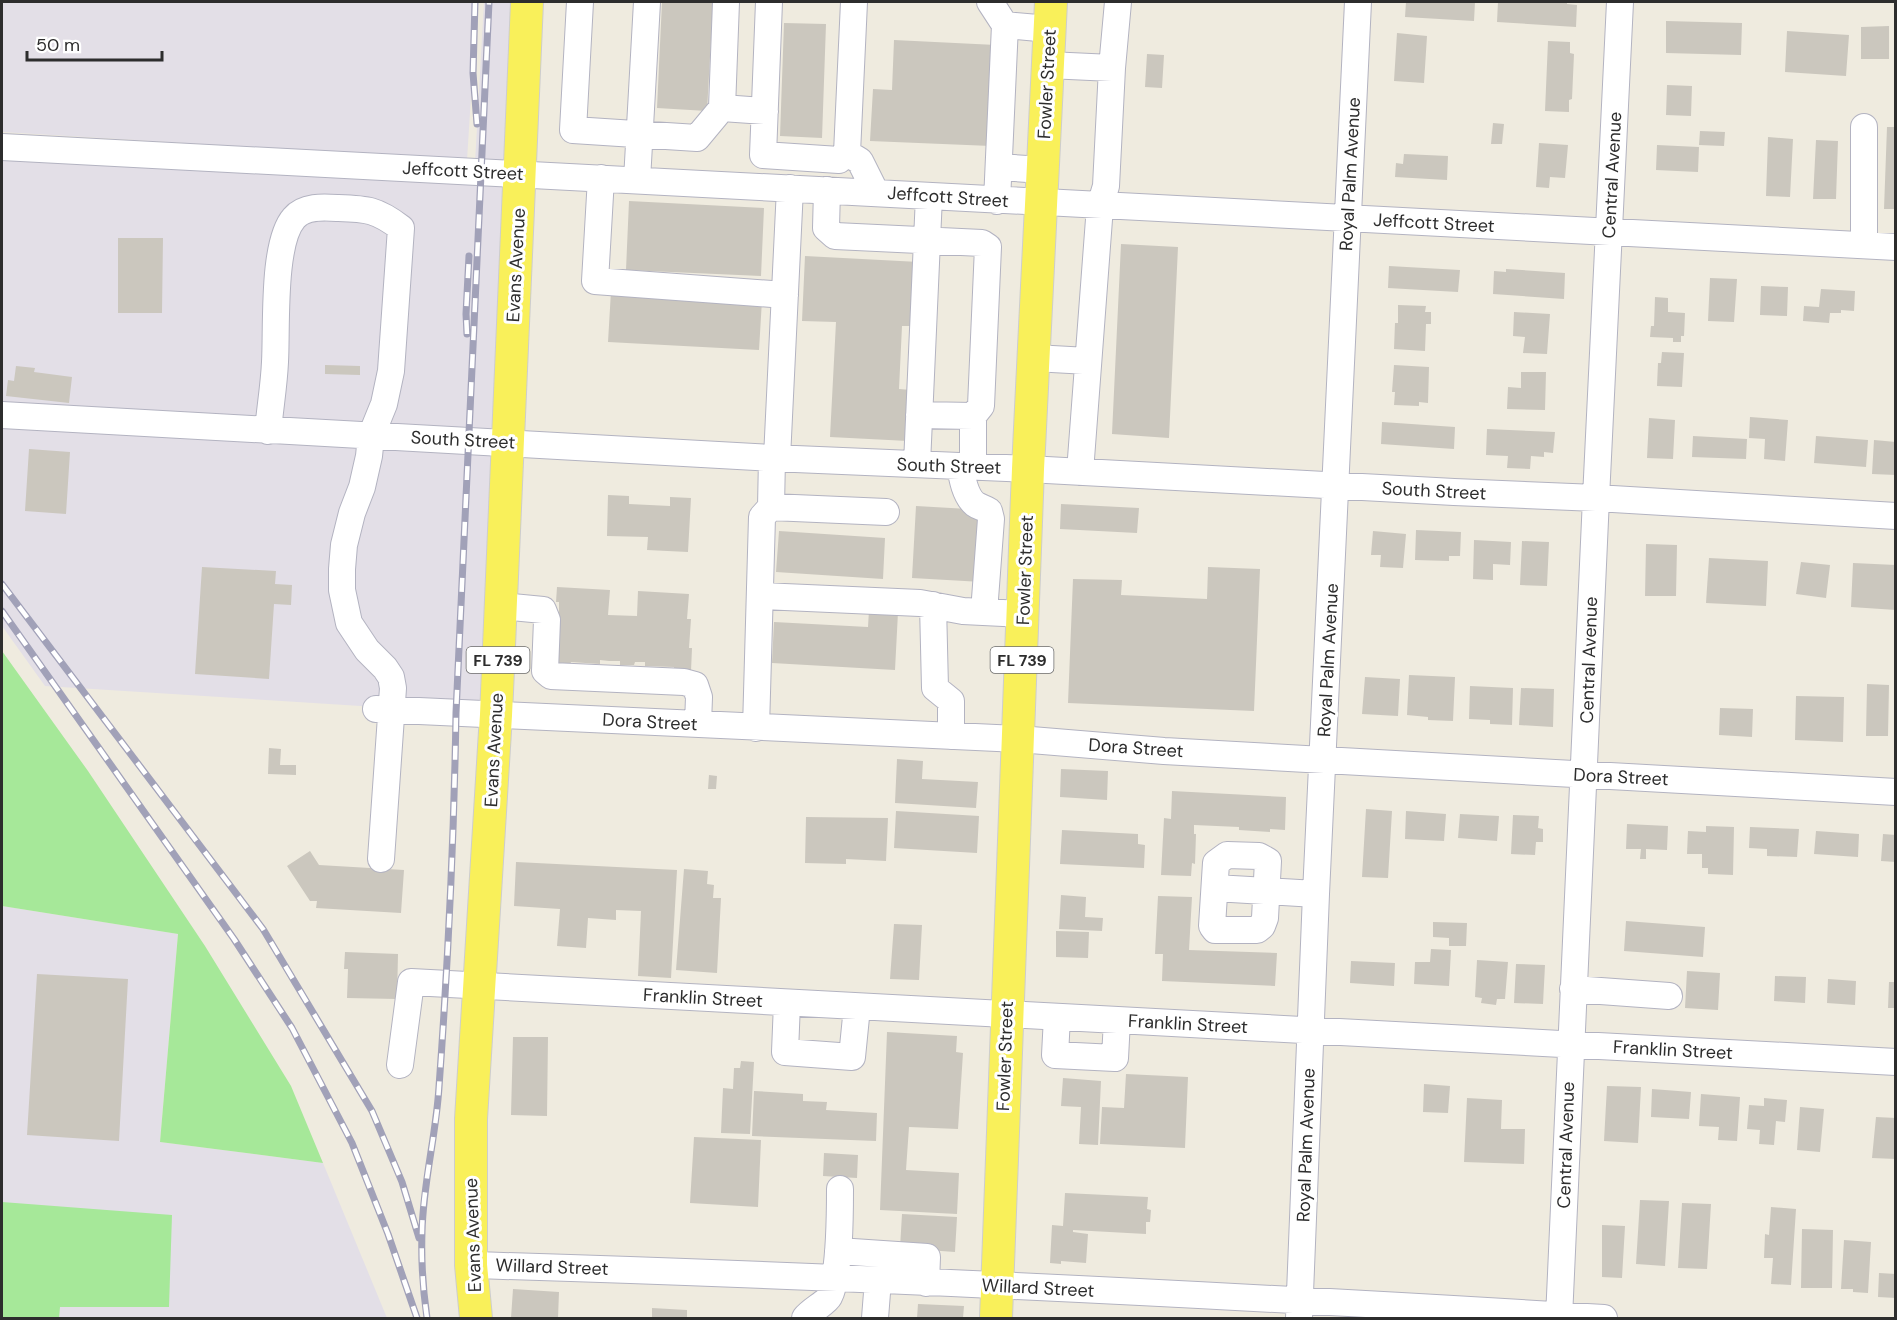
<svg xmlns="http://www.w3.org/2000/svg" width="1897" height="1320" viewBox="0 0 1897 1320" font-family="'DM Sans',sans-serif">
  <rect width="100%" height="100%" fill="#efebdf"/>
  <path fill="#e3dfe7" d="M2,2H477L467,160L2,132Z
    M484,2H518L487,714L45,686L2,626V141L475,163Z
    M2,906L178,934L160,1142L323,1163L387,1318H2Z"/>
  <path fill="#a6e899" d="M2,651L88,771L205,946L291,1086L323,1163L160,1142L178,934L2,906Z
    M2,1202L172,1215L169,1307H60L59,1318H2Z"/>
  <path fill="#cbc7be" d="M662,2H713L707,111L657,108Z
    M1406,2H1475L1474,21L1405,17Z
    M1498,2H1567V4L1577,5L1576,27L1497,22Z
    M1666,21L1742,23L1741,55L1666,53Z
    M784,23L826,24L822,138L780,136Z
    M1889,26V59H1861V27Z
    M1787,31L1849,35L1846,76L1785,72Z
    M1397,33L1427,36L1424,83L1394,81Z
    M894,40L996,45L991,146L870,141L873,89L892,90Z
    M1548,41L1570,42V53L1574,54L1572,99L1569,100V112L1545,111Z
    M1147,54L1164,55L1162,88L1145,87Z
    M1667,85L1692,86L1691,116L1666,115Z
    M1493,123L1504,124L1502,144H1491Z
    M1887,127H1896V209H1884Z
    M1700,131L1725,132L1724,146L1699,145Z
    M1768,137L1793,139L1790,197L1766,196Z
    M1816,140L1838,141L1836,199H1813Z
    M1539,143L1568,145L1565,178L1550,177L1549,188L1536,187Z
    M1657,145L1699,147L1698,172L1656,170Z
    M1404,154L1448,156L1447,180L1395,177L1396,163L1403,164Z
    M629,201L764,208L761,276L626,270Z
    M118,238H163L162,313H118Z
    M1121,244L1178,247L1169,438L1112,434Z
    M805,256L919,262L916,326H902L899,389L911,390L908,441L830,437L836,322L802,321Z
    M1389,266L1460,270L1458,292L1388,288Z
    M1506,269L1565,273L1564,299L1493,294L1494,271L1506,272Z
    M1710,278L1737,279L1734,322L1708,321Z
    M1761,286L1788,287L1787,316L1760,315Z
    M1821,289L1855,291L1854,311L1841,310V313H1830L1829,323L1803,321L1804,306L1819,307Z
    M611,291L762,300L759,350L608,342Z
    M1655,297L1668,298V312L1685,313L1684,336H1681V342H1673V338L1650,337L1651,326H1654Z
    M1398,305L1426,306L1425,312H1431V324H1426L1425,351L1394,349L1395,323H1398Z
    M1514,312L1550,314L1547,354L1523,353L1525,337L1513,336Z
    M1662,352L1684,353L1682,387L1657,386L1658,363H1661Z
    M325,365L360,366V375L325,374Z
    M1394,365L1429,367L1428,403L1419,402V406L1394,405L1395,392H1392Z
    M16,366L35,368L34,372L72,377L69,403L6,396L8,380L14,381Z
    M1521,372H1546L1545,410L1507,409L1508,387L1521,388Z
    M1750,417L1788,420L1785,461L1764,459L1765,439L1749,438Z
    M1649,418L1675,420L1673,459L1647,458Z
    M1382,422L1455,427L1454,449L1381,444Z
    M1487,429L1555,432L1553,453L1544,452V457L1531,456L1530,469L1507,468L1508,456L1486,455Z
    M1693,436L1747,439L1746,459L1692,457Z
    M1816,436L1868,440L1866,467L1814,463Z
    M1874,440L1896,442V475L1872,474Z
    M29,449L70,452L66,514L25,511Z
    M608,495L629,496V504L670,506V497L691,498L688,552L647,550L648,537L607,536Z
    M1061,504L1139,508L1137,533L1060,529Z
    M916,506L986,510L982,582L912,578Z
    M1416,530L1461,532L1460,556H1449V561L1415,560Z
    M779,531L885,538L883,579L776,572Z
    M1373,531L1406,534L1403,568L1380,567L1381,555H1371Z
    M1474,540L1511,542L1510,565L1493,564V580L1473,579Z
    M1522,541L1549,542L1547,586L1520,585Z
    M1646,544L1677,545L1676,596H1645Z
    M1709,558L1768,561L1766,606L1706,603Z
    M1801,562L1830,565L1826,598L1796,594Z
    M1853,563L1896,565V610L1851,607Z
    M202,567L276,571L275,584L292,585L291,605L274,604L269,679L195,674Z
    M1208,567L1260,569L1254,711L1068,703L1073,579L1122,580L1121,595L1207,599Z
    M557,587L610,590L608,615L637,616L638,591L689,594L687,619H691L689,648H692L691,671L674,670V667L645,666V662H635L634,665H620V661H609L600,660V664L571,662L570,665L553,664L559,612V602H556Z
    M869,610L898,612L895,670L772,663L774,622L868,627Z
    M1409,675L1455,677L1453,721L1428,720V717L1407,715Z
    M1365,677L1400,679L1398,716L1362,714Z
    M1867,684L1889,685L1888,736H1866Z
    M1470,686L1513,688L1512,725L1490,724V720L1469,719Z
    M1521,688L1554,689L1553,727L1519,725Z
    M1796,696L1844,697L1843,742L1795,740Z
    M1720,708L1753,709L1752,737L1719,735Z
    M269,748L281,749L280,765H296V775L268,774Z
    M897,759L923,761L922,779L978,782L976,808L895,803Z
    M1061,769L1108,771L1107,800L1060,797Z
    M709,775L717,776L716,789H708Z
    M1172,791L1286,797L1285,830L1270,829V832L1239,830V827L1194,825V834H1196L1195,864L1192,863L1191,876L1161,875L1164,818L1171,819Z
    M1366,809L1392,811L1388,878L1362,877Z
    M896,811L979,816L977,853L894,848Z
    M1406,811L1446,814L1444,841L1405,839Z
    M1460,814L1499,816L1497,841L1458,838Z
    M1513,815L1539,816L1538,828L1543,829V842H1536L1535,855L1511,854Z
    M806,817L888,818L886,861L846,859V864L805,863Z
    M1627,824L1668,826L1667,850L1646,849V859H1640L1641,849H1626Z
    M1706,826L1734,827L1733,875L1708,874V868H1702V854H1687L1688,831L1706,832Z
    M1750,827L1799,829L1797,857L1767,856V849L1749,848Z
    M1062,830L1138,834V844L1145,845L1144,868L1060,864Z
    M1816,831L1859,834L1858,857L1814,854Z
    M1883,834L1896,835V862L1881,861Z
    M310,851L319,865L404,870L401,913L316,908L317,901H310L287,866Z
    M516,862L677,870L671,978L638,976L641,911L616,910V920L588,918L586,948L557,946L560,909L514,906Z
    M684,869L708,871L707,884L714,885L713,898H721L717,973L676,970Z
    M1061,895L1086,897L1085,917L1103,918L1102,931L1059,929Z
    M1158,896L1192,897L1189,950L1277,953L1275,986L1162,981L1163,954H1155Z
    M1626,921L1705,927L1703,957L1624,951Z
    M1433,922L1467,923L1466,946H1449V938L1433,937Z
    M894,924L922,925L919,980L890,979Z
    M1056,931L1089,932L1088,958L1056,957Z
    M1431,949L1451,950L1449,986L1414,984L1415,962H1430Z
    M345,952L398,954L397,999L347,998L348,969H344Z
    M1477,960L1508,962L1505,999H1497L1496,1005L1481,1003L1482,998L1475,997Z
    M1351,961L1395,963L1394,986L1350,983Z
    M1516,964L1545,965L1543,1004L1514,1003Z
    M1687,971L1720,973L1718,1010L1685,1008Z
    M37,974L128,979L119,1141L27,1135Z
    M1775,976L1806,977L1805,1003L1774,1001Z
    M1828,979L1856,981L1855,1005L1827,1003Z
    M1889,982H1896V1008H1888Z
    M887,1032L957,1036L956,1052L963,1053L958,1129L909,1127L906,1170L959,1173L957,1214L880,1210Z
    M513,1037H548L547,1116L511,1115Z
    M741,1061L754,1062L750,1134L721,1133L723,1088L733,1089L734,1068H740Z
    M1126,1074L1188,1077L1185,1148L1100,1144L1102,1107L1124,1108Z
    M1063,1078L1101,1081L1098,1145L1079,1144L1081,1107L1061,1106Z
    M1424,1084L1450,1086L1448,1113L1423,1112Z
    M1607,1086L1641,1087L1638,1143L1604,1141Z
    M1652,1089L1691,1092L1689,1119L1651,1117Z
    M754,1091L803,1094V1101L827,1102L826,1110L877,1113L876,1141L752,1136Z
    M1701,1094L1740,1097L1737,1141L1718,1140L1719,1127L1699,1126Z
    M1467,1098L1502,1100L1501,1129H1525L1524,1164L1464,1162Z
    M1764,1098L1787,1100L1785,1122L1776,1121L1774,1145L1759,1144L1760,1130L1747,1129L1749,1105L1764,1106Z
    M1800,1107L1824,1109L1820,1152L1797,1150Z
    M1876,1117L1896,1118V1159L1872,1158Z
    M694,1137L761,1140L758,1207L690,1203Z
    M824,1153L858,1155L857,1178L823,1176Z
    M1065,1193L1148,1197L1147,1209L1151,1210L1150,1222H1146V1234L1073,1230V1232L1088,1234L1086,1263L1061,1261V1264L1050,1263L1052,1225L1063,1226Z
    M1640,1200L1669,1201L1665,1266L1636,1264Z
    M1682,1203L1711,1204L1707,1269L1678,1268Z
    M1771,1207L1796,1209L1791,1285L1771,1284L1773,1258H1764L1765,1234L1769,1235Z
    M902,1214L957,1217L955,1252L900,1248Z
    M1602,1225L1625,1226L1622,1278L1602,1277Z
    M1802,1229L1833,1230L1832,1288H1801Z
    M1844,1240L1871,1242L1868,1293L1853,1292V1289H1841Z
    M1879,1273L1896,1274V1298L1878,1297Z
    M513,1289L559,1292L558,1318H511Z
    M918,1304L964,1306L963,1318H917Z
    M652,1308L687,1310V1318H652Z"/>
  <g fill="none" stroke-linecap="round" stroke-linejoin="round">
    <defs>
      <path id="minor" d="M580,2L573,130L697,138L722,108L765,111
        M769,2L763,155L839,160L847,153L854,2
        M990,2L1005,25L1049,29
        M1048,65L1112,68L1118,2
        M722,108L726,2
        M2,147L1896,247
        M847,153L860,161L876,193
        M999,167L1042,170
        M601,178L595,281L785,295
        M637,180L647,2
        M827,190L826,228L835,236L982,243L988,247L981,406L973,416L919,415
        M997,201L1005,25
        M1864,245V127
        M1034,358L1088,361
        M2,415L772,458L1028,469L1454,492L1596,498L1896,516
        M973,416V467
        M268,431C270,408 274,385 275,362C277,328 272,243 294,218C304,206 323,207 337,208C367,209 376,209 401,228L391,371L384,404L371,436L369,456L362,487L352,513L344,545L342,569V590L349,623L367,650L385,668L391,677L393,688L381,859
        M777,458L790,188
        M917,464L929,196
        M960,466C962,478 965,496 975,504C979,507 985,508 989,511L991,519L984,612
        M1080,472L1100,206L1106,186L1112,68
        M771,507L772,458
        M760,596L920,603L963,611L1023,614
        M933,605L935,688L951,701V736
        M501,606L543,610L547,620L545,671L551,676L684,682L695,685L699,697L698,724
        M376,709L1019,739L1164,751L1896,792
        M756,728L762,517L771,507L886,512
        M1227,855L1259,856L1268,861L1265,918L1262,926L1257,930H1215L1212,926L1216,863Z
        M1215,888L1316,894
        M1573,989L1669,996
        M787,1003L785,1052L852,1057L857,1007
        M1057,1017L1055,1055L1115,1058L1117,1020
        M400,1065L411,982L1896,1062
        M838,1251L927,1257L926,1283
        M471,1265C849,1276 1227,1295 1604,1318
        M805,1318C811,1310 826,1303 829,1297C840,1276 840,1214 840,1189
        M875,1318L878,1280
        M1299,1318L1316,894L1358,2
        M1559,1318L1596,498L1620,2"/>
      <path id="major" d="M476,1318L471,1265V1119L496,715L527,2
        M996,1318L1028,469L1051,2"/>
    </defs>
    <use href="#minor" stroke="#b3b3c1" stroke-width="28"/>
    <use href="#major" stroke="#cdcdcd" stroke-width="34"/>
    <use href="#minor" stroke="#fff" stroke-width="26"/>
    <use href="#major" stroke="#f9f05a" stroke-width="32"/>
    <defs>
      <path id="rail" d="M475,2L473,73L477,124
        M467,334L466,314L469,256
        M2,584L263,929L372,1111L402,1182L419,1238
        M2,611L234,939L292,1028L352,1143L388,1234L417,1318
        M427,1318C423,1290 421,1261 422,1232C423,1183 436,1136 439,1087C448,963 454,838 456,713L489,2"/>
    </defs>
    <use href="#rail" stroke="#a1a1b8" stroke-width="7"/>
    <use href="#rail" stroke="#fff" stroke-width="4.5" stroke-dasharray="14" stroke-linecap="butt"/>
  </g>
  <g text-anchor="middle" dominant-baseline="central" stroke-width="6" stroke-linejoin="round" paint-order="stroke">
    <g fill="#fff" stroke="#6c6c6c" stroke-width="1.5">
      <rect x="466.5" y="647" width="63" height="26" rx="4.5"/>
      <rect x="990.5" y="647" width="63" height="26" rx="4.5"/>
    </g>
    <g font-size="16" font-weight="bold" fill="#2d2d2d">
      <text x="498" y="660">FL 739</text>
      <text x="1022" y="660">FL 739</text>
    </g>
    <g font-size="18" fill="#2d2d2d" stroke="#fff">
      <text transform="translate(1047 84) rotate(-87)">Fowler Street</text>
      <text transform="translate(463 171) rotate(3)">Jeffcott Street</text>
      <text transform="translate(1350 174) rotate(-87)">Royal Palm Avenue</text>
      <text transform="translate(1612 175) rotate(-87)">Central Avenue</text>
      <text transform="translate(948 197) rotate(4)">Jeffcott Street</text>
      <text transform="translate(1434 223) rotate(3)">Jeffcott Street</text>
      <text transform="translate(516 265) rotate(-87)">Evans Avenue</text>
      <text transform="translate(463 440) rotate(3)">South Street</text>
      <text transform="translate(949 466) rotate(2)">South Street</text>
      <text transform="translate(1434 491) rotate(3)">South Street</text>
      <text transform="translate(1025 570) rotate(-88)">Fowler Street</text>
      <text transform="translate(1328 660) rotate(-87)">Royal Palm Avenue</text>
      <text transform="translate(1589 660) rotate(-88)">Central Avenue</text>
      <text transform="translate(650 722) rotate(3)">Dora Street</text>
      <text transform="translate(1136 748) rotate(4)">Dora Street</text>
      <text transform="translate(494 750) rotate(-87)">Evans Avenue</text>
      <text transform="translate(1621 777) rotate(3)">Dora Street</text>
      <text transform="translate(703 998) rotate(3)">Franklin Street</text>
      <text transform="translate(1188 1024) rotate(3)">Franklin Street</text>
      <text transform="translate(1673 1050) rotate(3)">Franklin Street</text>
      <text transform="translate(1005 1056) rotate(-88)">Fowler Street</text>
      <text transform="translate(1306 1145) rotate(-88)">Royal Palm Avenue</text>
      <text transform="translate(1566 1145) rotate(-88)">Central Avenue</text>
      <text transform="translate(473 1235) rotate(-92)">Evans Avenue</text>
      <text transform="translate(552 1267) rotate(2)">Willard Street</text>
      <text transform="translate(1038 1288) rotate(3)">Willard Street</text>
    </g>
  </g>
  <rect width="1897" height="1320" fill="none" stroke="#2d2d2d" stroke-width="6"/>
  <path d="M27 51v9h135v-9" fill="none" stroke="#2d2d2d" stroke-width="3"/>
  <text x="36" y="51" font-size="18" fill="#2d2d2d" stroke="#ffffff" stroke-width="4.5" paint-order="stroke">50 m</text>
</svg>
